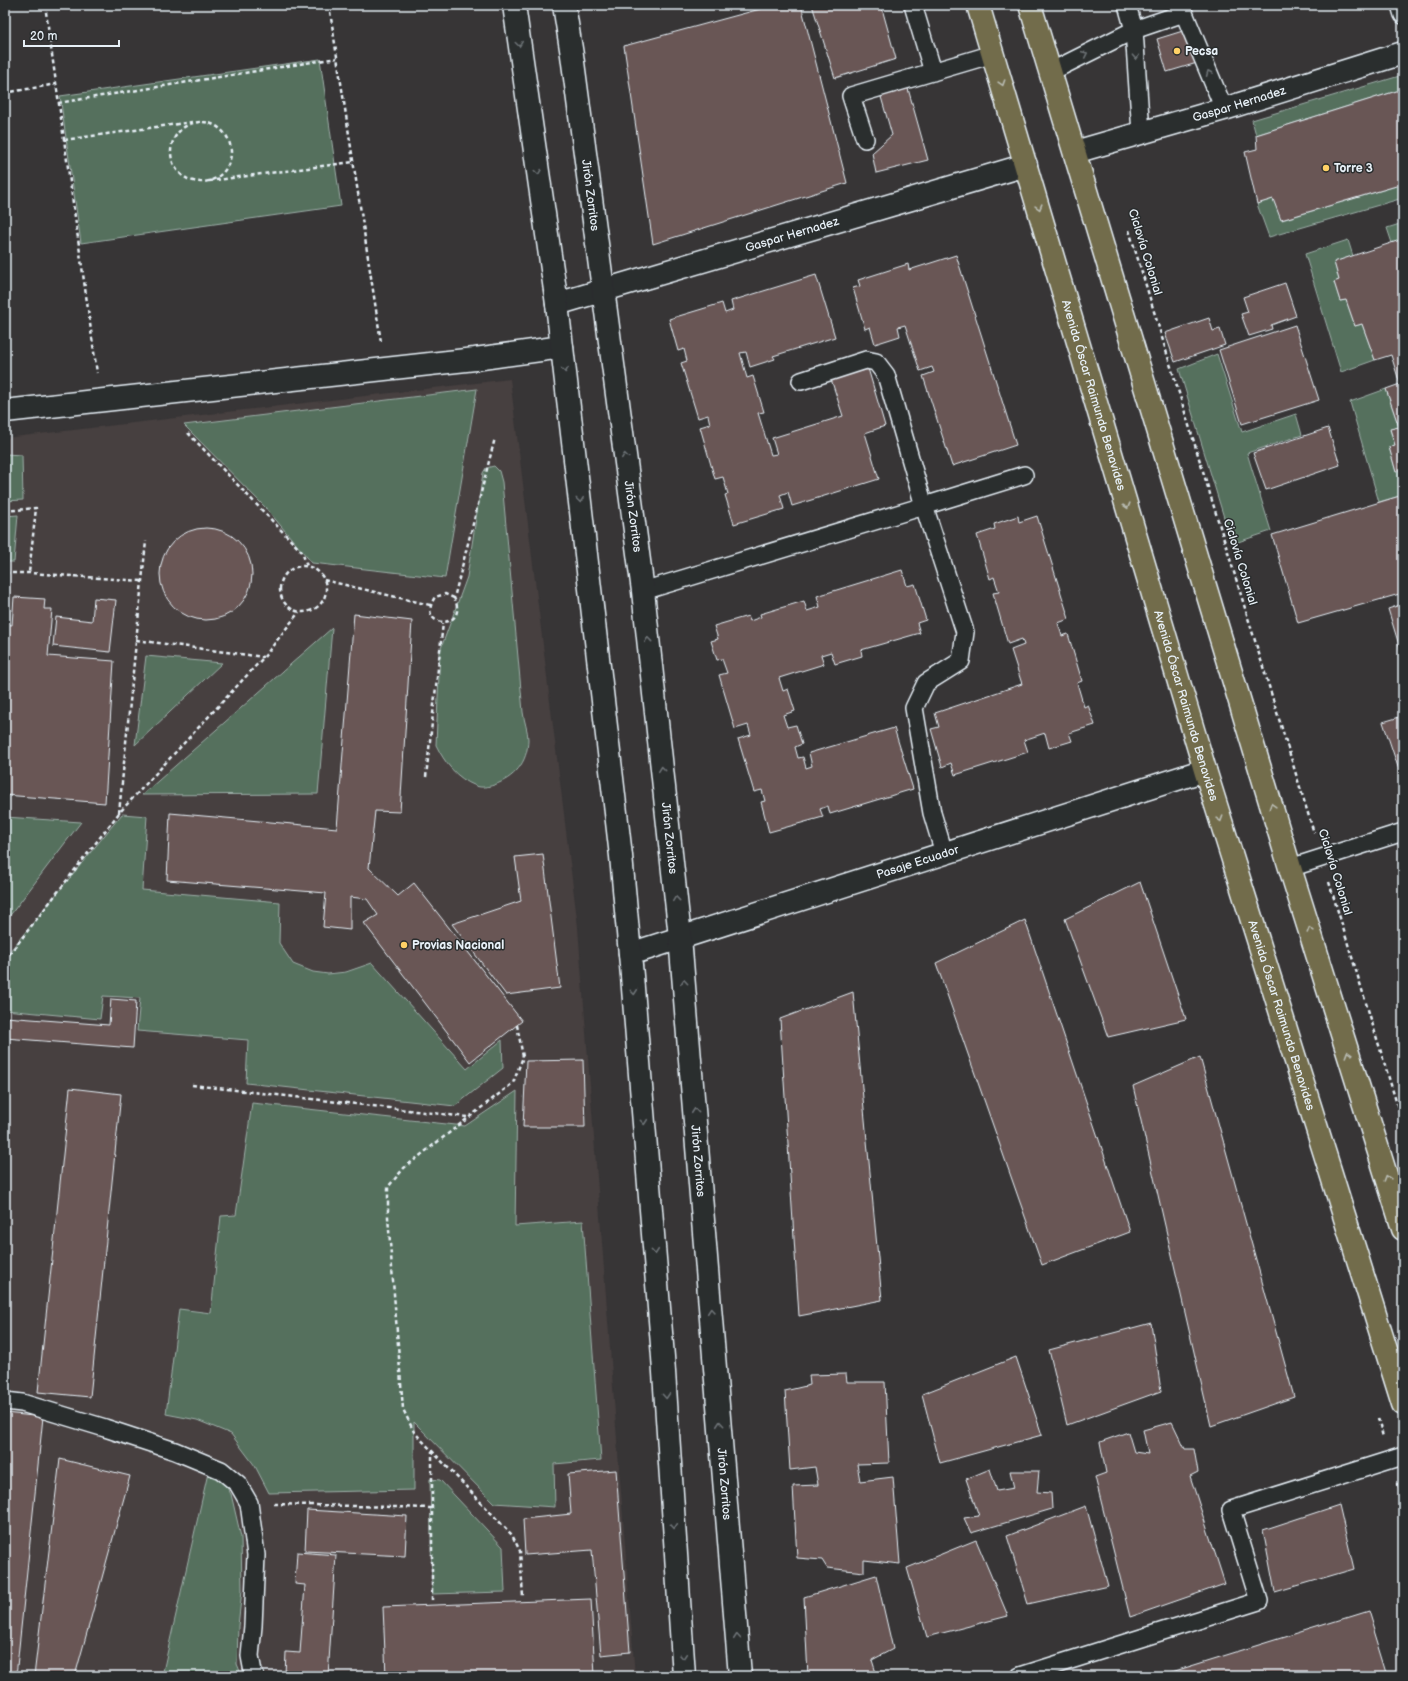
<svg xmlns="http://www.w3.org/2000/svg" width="1408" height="1681" viewBox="0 0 1408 1681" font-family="'Balsamiq Sans',sans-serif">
  <rect width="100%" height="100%" fill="#373536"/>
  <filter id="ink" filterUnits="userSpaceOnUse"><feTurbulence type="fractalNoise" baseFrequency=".025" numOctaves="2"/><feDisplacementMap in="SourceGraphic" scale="8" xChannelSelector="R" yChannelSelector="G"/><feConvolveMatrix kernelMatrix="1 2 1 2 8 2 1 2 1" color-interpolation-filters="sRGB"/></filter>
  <g filter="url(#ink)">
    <path fill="#463f3f" d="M510,379L578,927L635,1676H5V438Z"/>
    <path fill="#556f5d" stroke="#9eb0aa" d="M320,59L341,206L81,243L60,96Z
      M1403,75V89L1256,135L1252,120Z
      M1403,184V198L1269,237L1257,204L1273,199L1282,220Z
      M1403,223V239L1392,243L1387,228Z
      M1348,240L1353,256L1334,262L1339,280L1334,282L1340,301L1346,300L1355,326L1362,324L1375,360L1341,372L1305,254Z
      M1217,354L1242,432L1296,414L1302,435L1247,453L1271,531L1232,544L1179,369Z
      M477,389L445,578L312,563L265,507L184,425Z
      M1386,389L1399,427L1390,430L1395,445L1389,447L1396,472L1402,470L1403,495L1379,502L1350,402Z
      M5,454L22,455L23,500L5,501Z
      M494,466L499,471L502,482L523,712C524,721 528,731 528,739C528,763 514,778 494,785C488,787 481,788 476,786C456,778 445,763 436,745L440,651L467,577L483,473L486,468Z
      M18,515L14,562H5V516Z
      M332,628L318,794L142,795Z
      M146,656L222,663L135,745Z
      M122,814L147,816L142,890L280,902L279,943L293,964L313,972L328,974L346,972L372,963L467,1069L502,1040L503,1068L455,1106L246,1083L248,1040L137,1031L140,998L103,996L100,1019L5,1010V957Z
      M5,817L81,822L5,922Z
      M517,1091L515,1226L583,1221L601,1460L554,1464L555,1507L494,1503L414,1422V1490L269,1493L255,1466L231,1434L197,1420L166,1414L179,1309L211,1313L221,1216L236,1215L252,1103L465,1126Z
      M208,1473L220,1477L231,1494L241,1537L242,1590L238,1626L237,1664L242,1676H162Z
      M430,1479L440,1480L503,1547L505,1592L432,1594Z"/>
    <path fill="#695755" stroke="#e8f1f8" d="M775,5H801L847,183L653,244L624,46Z
      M812,5H881L896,59L835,78Z
      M1186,30L1197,63L1167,72L1157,39Z
      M907,85L928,160L876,173L872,153L892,135L879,90Z
      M1403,89V184L1281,220L1273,199L1257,204L1245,152L1257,149L1256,135Z
      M1403,239V473L1402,470L1396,472L1389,447L1395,445L1390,429L1399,427L1386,389L1400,384L1391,355L1375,360L1362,324L1355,326L1346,300L1340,301L1334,282L1339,280L1334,262Z
      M956,255L1016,445L952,466L923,376L934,372L932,367L920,371L905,325L898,327L900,336L875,344L870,327L865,329L853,288L860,286L858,280L908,264L909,270Z
      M816,275L835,337L773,356L775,359L750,367L746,352L740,353L747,378L753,376L764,412L758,413L771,455L777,454L772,438L843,416L830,376L867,365L885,426L865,433L879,479L792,506L788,492L780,495L784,509L734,524L725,495L728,494L723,477L715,479L700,427L710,424L708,415L698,418L681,363L687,361L684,349L678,351L669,319L722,303L725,313L733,310L731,301Z
      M1285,283L1296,316L1271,325L1272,329L1249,336L1241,314L1248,312L1243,297Z
      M1209,318L1213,331L1220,329L1225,345L1175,362L1165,333Z
      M1295,325L1319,400L1242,424L1219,350Z
      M1328,428L1340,465L1266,490L1253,453Z
      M1403,495V593L1298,623L1272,535Z
      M1018,516L1019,522L1037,516L1069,619L1058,623L1062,636L1068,634L1082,681L1077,683L1084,707L1088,705L1095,725L1069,733L1072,741L1049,748L1045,733L1024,740L1028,752L955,775L951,763L942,767L931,729L939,727L935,713L1022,684L1011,650L1024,645L1022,639L1008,644L993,593L999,592L994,577L990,579L977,535L995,529L994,524Z
      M160 574a46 46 0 1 1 92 0a46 46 0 1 1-92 0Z
      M902,570L907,586L915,584L926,620L917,623L920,633L861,650L862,656L835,664L831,652L821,655L824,664L779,678L783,691L788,689L795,711L783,715L787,727L796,725L802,744L795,747L798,758L803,757L806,768L812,766L809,753L894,728L913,789L830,814L828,806L820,809L823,817L769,832L761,802L765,801L762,790L754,792L738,739L751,735L748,725L735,729L719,675L727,673L722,659L717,660L711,641L718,639L714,626L748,616L750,621L761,617L760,614L804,601L807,611L820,607L817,596Z
      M14,597L45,599L44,609H52L48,656L114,661L105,803L5,795V624L12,625Z
      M94,598L116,600L110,652L53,646L56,617L92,621Z
      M1403,604V658L1388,609Z
      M354,614L412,621L400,812L375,811L369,868L398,896L414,883L522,1021L470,1062L364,923L378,915L367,899L350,897V930L323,927L326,893L167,880L170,813L337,828Z
      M1403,716V782L1383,722Z
      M543,854L560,988L506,995L452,924L521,901L515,857Z
      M1140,882L1186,1019L1108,1037L1065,919Z
      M1025,920L1130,1232L1042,1265L936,963Z
      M853,992L882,1300L799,1316L780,1019Z
      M111,999L136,1001L133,1048L5,1038V1017L109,1025Z
      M1200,1057L1294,1397L1211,1426L1133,1086Z
      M583,1060L585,1127H523L526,1061Z
      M70,1088L121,1094L90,1397L38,1392Z
      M1151,1323L1161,1391L1067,1425L1049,1350Z
      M1016,1357L1042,1435L940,1463L922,1394Z
      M846,1374L847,1382H885L889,1463L857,1464L860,1481L893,1477L900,1564L864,1560V1572L827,1568L822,1560L797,1558L793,1486L818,1485L815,1467L790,1470L785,1391L810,1385L809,1375Z
      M5,1413L43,1417L16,1676H5Z
      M1172,1422L1185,1449H1194L1198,1472L1190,1476L1225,1584L1130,1617L1095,1477L1106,1473L1100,1442L1128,1432L1134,1452L1148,1454L1143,1430Z
      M60,1459L130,1476L75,1676H34Z
      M990,1469L997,1491L1014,1488L1010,1471H1039L1037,1492L1051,1493L1052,1509L971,1533L964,1518L979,1516L966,1479Z
      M616,1470L630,1652L601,1655L592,1550L525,1555L523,1519L571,1514L568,1474Z
      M1339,1505L1354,1569L1275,1592L1263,1530Z
      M1086,1506L1108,1586L1028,1604L1007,1536Z
      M307,1510L407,1516L405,1556L305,1551Z
      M976,1540L1008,1616L927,1637L907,1568Z
      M297,1552L336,1555L328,1676L285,1675L286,1652L300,1653L305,1585L295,1584Z
      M876,1575L893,1649L872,1660L877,1676H808L804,1597Z
      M591,1599L595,1676H386L383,1607Z
      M1368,1611L1388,1676H1159Z"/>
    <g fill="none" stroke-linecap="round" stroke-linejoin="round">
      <defs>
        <path id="service" d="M913,5L933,72
          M1400,5L1403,15
          M1050,72L1134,30L1127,5
          M1141,133L1134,30L1184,13L1224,109
          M865,139L851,96L993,54
          M643,591L924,506L886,375L876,362L866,360L801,381
          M944,853L932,813L914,708L926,683L961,661L965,632L924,506L1024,475
          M1290,868L1403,832
          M5,1401L22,1403L105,1428L175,1451L221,1470L238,1484L249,1503L256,1555L253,1626L250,1656L253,1672L255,1676
          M1020,1676L1259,1601L1231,1510L1403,1456"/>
        <g id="minor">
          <path id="s1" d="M1075,152L1224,109L1403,53"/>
          <path id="s2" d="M557,304L1026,165"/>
          <path d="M5,411L475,359L562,347"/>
          <path id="s3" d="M630,954L1205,770"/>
        </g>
        <g id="secondary">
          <path d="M514,5L557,304L621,856L632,976L663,1357L684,1676"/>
          <path id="s4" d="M564,5L572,55L643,591L680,937L740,1676"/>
        </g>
        <g id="primary">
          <path id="s5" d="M978,5L1205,770L1403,1404"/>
          <path d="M1030,5L1290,868L1403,1229"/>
        </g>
      </defs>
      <use href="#service" stroke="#e8f1f8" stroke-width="20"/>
      <use href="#minor" stroke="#e8f1f8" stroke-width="25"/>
      <use href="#secondary" stroke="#e8f1f8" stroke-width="25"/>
      <use href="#primary" stroke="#e8f1f8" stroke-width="25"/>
      <path stroke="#e8f1f8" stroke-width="2.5" stroke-dasharray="4 3" stroke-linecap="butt" d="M45,5L97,373
        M329,5L381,342
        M5,93L56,84
        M58,103L337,58
        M171 152a30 30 0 1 1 60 0a30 30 0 1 1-60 0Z
        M64,140L192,122
        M209,181L353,162
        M1129,230L1314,833
        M188,433L302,552L307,566
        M5,511L36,508L29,573
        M280 589a23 23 0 1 1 46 0a23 23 0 1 1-46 0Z
        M5,573H29L142,581
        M324,580L430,605
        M454,598L445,594L435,597C414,630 471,630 454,598L495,438
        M136,640L263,657
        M426,777L443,623
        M119,813L146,541
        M1329,882L1403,1124
        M5,960L119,813L264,657L299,612
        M517,1025L523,1057L513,1083L404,1168L388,1187V1217L403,1409L414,1432L512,1535L520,1551L523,1597
        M192,1085L467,1117
        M1378,1418L1383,1437
        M1398,1483L1403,1497
        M274,1504L432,1508
        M432,1600V1451"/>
      <use href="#service" stroke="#2a2d2e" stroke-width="17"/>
      <use href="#minor" stroke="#2a2d2e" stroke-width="22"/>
      <use href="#secondary" stroke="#2a2d2e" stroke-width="22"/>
      <use href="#primary" stroke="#726c4b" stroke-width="22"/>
    </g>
    <defs><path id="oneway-chevron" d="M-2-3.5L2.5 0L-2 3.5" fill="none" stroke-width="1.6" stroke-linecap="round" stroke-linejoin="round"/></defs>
    <g stroke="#6c7275">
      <use href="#oneway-chevron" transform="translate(519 44) rotate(82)"/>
      <use href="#oneway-chevron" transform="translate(1085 54) rotate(-25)"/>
      <use href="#oneway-chevron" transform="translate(1136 57) rotate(87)"/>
      <use href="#oneway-chevron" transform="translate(1209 73) rotate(-113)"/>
      <use href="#oneway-chevron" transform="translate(538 172) rotate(82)"/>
      <use href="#oneway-chevron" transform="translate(565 370) rotate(83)"/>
      <use href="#oneway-chevron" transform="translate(625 456) rotate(-98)"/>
      <use href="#oneway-chevron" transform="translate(580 500) rotate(83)"/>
      <use href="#oneway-chevron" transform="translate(648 640) rotate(-96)"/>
      <use href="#oneway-chevron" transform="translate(662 769) rotate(-96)"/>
      <use href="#oneway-chevron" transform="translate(676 899) rotate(-96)"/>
      <use href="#oneway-chevron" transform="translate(684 982) rotate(-95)"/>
      <use href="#oneway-chevron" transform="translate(634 992) rotate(85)"/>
      <use href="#oneway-chevron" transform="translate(695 1111) rotate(-95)"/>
      <use href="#oneway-chevron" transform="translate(644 1122) rotate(85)"/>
      <use href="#oneway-chevron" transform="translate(655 1252) rotate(85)"/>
      <use href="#oneway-chevron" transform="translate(711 1311) rotate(-95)"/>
      <use href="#oneway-chevron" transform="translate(666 1396) rotate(86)"/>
      <use href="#oneway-chevron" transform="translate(720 1424) rotate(-95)"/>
      <use href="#oneway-chevron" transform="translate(674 1526) rotate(86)"/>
      <use href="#oneway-chevron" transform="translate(737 1637) rotate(-95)"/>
      <use href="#oneway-chevron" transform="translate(683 1656) rotate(86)"/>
    </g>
    <g stroke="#b9bcb3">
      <use href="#oneway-chevron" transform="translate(1002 83) rotate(73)"/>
      <use href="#oneway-chevron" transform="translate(1039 207) rotate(74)"/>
      <use href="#oneway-chevron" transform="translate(1127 506) rotate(74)"/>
      <use href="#oneway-chevron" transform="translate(1272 806) rotate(-107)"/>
      <use href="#oneway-chevron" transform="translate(1220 819) rotate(73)"/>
      <use href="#oneway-chevron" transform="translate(1310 930) rotate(-107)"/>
      <use href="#oneway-chevron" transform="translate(1348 1054) rotate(-107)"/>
      <use href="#oneway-chevron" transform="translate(1387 1178) rotate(-107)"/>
    </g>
  </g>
  <g fill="#ffd166" stroke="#2a2d2e" stroke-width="1.5">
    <circle cx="1177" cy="51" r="4"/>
    <circle cx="1326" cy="168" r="4"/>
    <circle cx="404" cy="945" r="4"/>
  </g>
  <g text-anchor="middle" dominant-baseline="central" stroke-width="3" stroke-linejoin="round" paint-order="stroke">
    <g font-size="12" font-weight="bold" fill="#e8f1f8" stroke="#2a2d2e" text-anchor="start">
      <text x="1185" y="51">Pecsa</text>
      <text x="1334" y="168">Torre 3</text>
      <text x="412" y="945">Provias Nacional</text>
    </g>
    <g font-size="12" fill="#e8f1f8" stroke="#2a2d2e">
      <text stroke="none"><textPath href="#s1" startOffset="171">Gaspar Hernadez</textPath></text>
      <text stroke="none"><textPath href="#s4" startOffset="192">Jirón Zorritos</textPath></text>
      <text stroke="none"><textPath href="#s2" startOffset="245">Gaspar Hernadez</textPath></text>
      <text transform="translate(1145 252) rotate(73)">Ciclovía Colonial</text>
      <text stroke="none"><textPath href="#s5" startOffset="407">Avenida Óscar Raimundo Benavides</textPath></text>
      <text stroke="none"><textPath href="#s4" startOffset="516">Jirón Zorritos</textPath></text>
      <text transform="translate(1240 562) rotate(73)">Ciclovía Colonial</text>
      <text stroke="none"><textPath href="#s5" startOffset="731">Avenida Óscar Raimundo Benavides</textPath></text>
      <text stroke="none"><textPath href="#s4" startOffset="840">Jirón Zorritos</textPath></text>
      <text stroke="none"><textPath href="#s3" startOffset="302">Pasaje Ecuador</textPath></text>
      <text transform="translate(1335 872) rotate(73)">Ciclovía Colonial</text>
      <text stroke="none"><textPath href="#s5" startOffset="1055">Avenida Óscar Raimundo Benavides</textPath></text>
      <text stroke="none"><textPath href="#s4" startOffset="1164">Jirón Zorritos</textPath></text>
      <text stroke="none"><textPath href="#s4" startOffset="1488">Jirón Zorritos</textPath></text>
    </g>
  </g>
  <rect width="1408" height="1681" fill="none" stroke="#2a2d2e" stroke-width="20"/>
  <rect x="10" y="10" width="1388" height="1661" fill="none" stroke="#e8f1f8" stroke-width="1.5" filter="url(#ink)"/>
  <path d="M24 40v6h95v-6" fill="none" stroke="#e8f1f8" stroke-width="2"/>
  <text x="30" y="40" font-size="12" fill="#e8f1f8" stroke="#2a2d2e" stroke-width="3" paint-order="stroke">20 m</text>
</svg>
